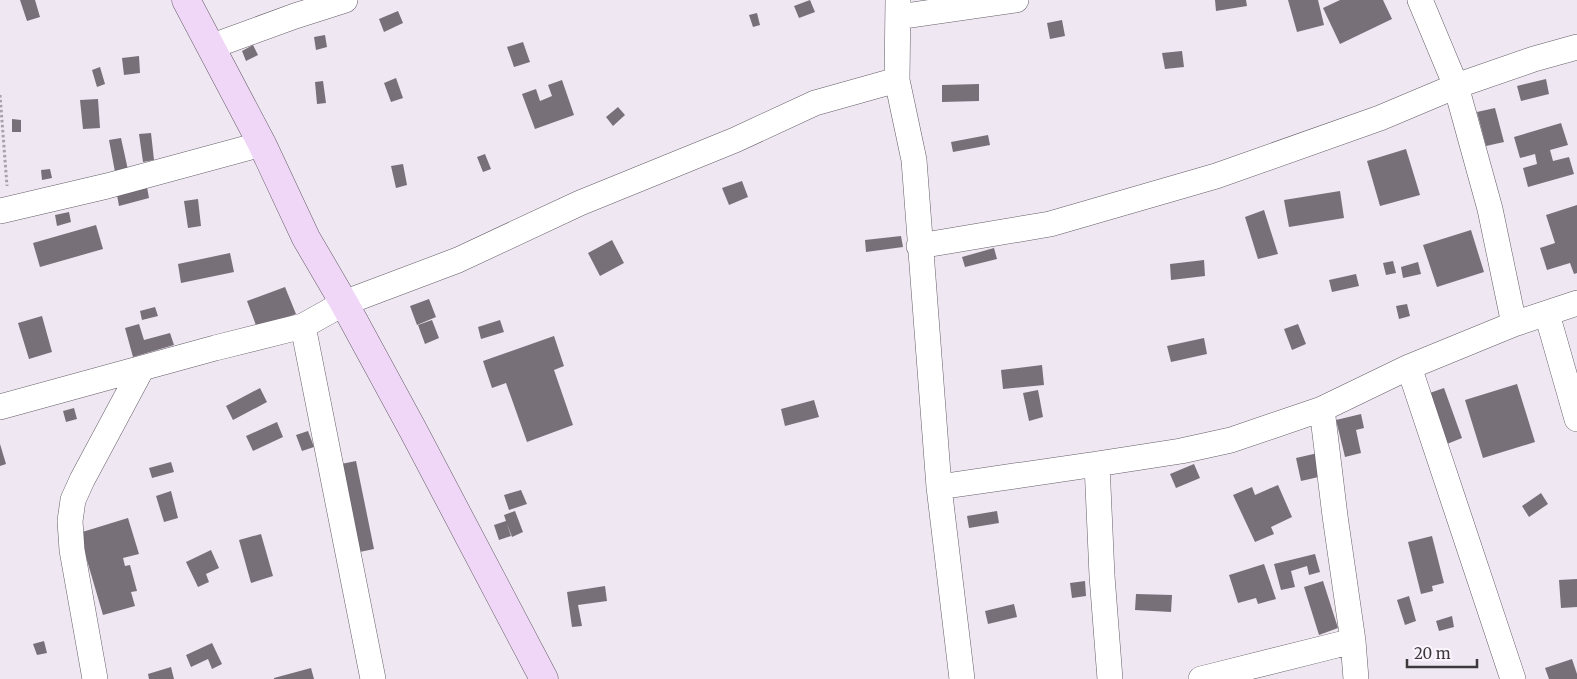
<svg xmlns="http://www.w3.org/2000/svg" width="1577" height="679" viewBox="0 0 1577 679" font-family="Merriweather,serif">
  <rect width="100%" height="100%" fill="#efe7f2"/>
  <path fill="#777079" d="M20,0H35L40,17L27,21Z
    M810,0L815,12L799,18L794,6Z
    M1215,0H1246L1247,6L1216,11Z
    M1288,0H1318L1324,25L1297,32Z
    M1340,0H1383L1392,19L1340,44L1323,8Z
    M398,11L403,23L384,32L379,19Z
    M757,13L760,25L753,27L749,15Z
    M1062,20L1065,36L1050,39L1047,23Z
    M325,35L327,47L316,50L314,37Z
    M523,42L530,62L514,67L507,47Z
    M253,45L258,55L246,61L242,51Z
    M1182,51L1184,67L1165,69L1162,53Z
    M139,56L140,73L124,75L122,58Z
    M100,67L105,84L97,87L92,70Z
    M396,78L403,98L391,102L384,83Z
    M1546,79L1549,94L1521,101L1517,86Z
    M562,80L574,115L535,129L522,94L536,89L540,101L552,96L548,85Z
    M323,81L326,103L317,104L315,82Z
    M979,84V101L942,102V85Z
    M98,99L100,128L83,129L80,100Z
    M618,107L625,115L613,126L606,117Z
    M1495,108L1504,142L1486,146L1477,112Z
    M12,119L21,120V132H12Z
    M1561,123L1568,145L1550,150L1553,161L1569,157L1574,174L1528,187L1523,168L1537,164L1535,154L1520,158L1514,137Z
    M151,133L154,160L143,162L139,134Z
    M988,135L990,145L953,152L951,142Z
    M121,138L128,170L115,172L109,140Z
    M1406,149L1420,195L1380,206L1367,161Z
    M485,154L491,169L483,172L477,157Z
    M403,164L407,185L396,188L391,166Z
    M50,169L52,178L42,180L41,170Z
    M742,181L748,197L729,205L722,188Z
    M147,187L149,198L119,206L117,195Z
    M1340,191L1344,218L1289,227L1284,200Z
    M198,199L201,226L188,228L184,201Z
    M1577,205V273L1574,274L1570,263L1547,270L1540,248L1555,243L1546,215Z
    M1264,210L1278,254L1258,259L1245,217Z
    M69,212L71,222L57,226L55,215Z
    M96,225L103,249L40,267L33,243Z
    M1471,230L1484,272L1437,287L1423,245Z
    M901,236L903,247L866,252L865,240Z
    M612,240L624,263L600,276L588,253Z
    M994,248L997,259L965,267L962,257Z
    M230,253L234,272L181,283L178,264Z
    M1204,260L1205,276L1171,280L1170,264Z
    M1393,261L1396,273L1386,275L1383,263Z
    M1418,262L1421,274L1403,278L1401,267Z
    M1356,274L1359,286L1332,292L1329,280Z
    M285,287L296,314L257,328L247,301Z
    M429,299L436,317L417,325L410,306Z
    M1407,304L1410,316L1399,319L1396,306Z
    M155,307L158,316L142,320L140,311Z
    M42,316L52,352L29,359L18,323Z
    M432,320L439,338L425,344L418,325Z
    M500,320L504,332L481,339L478,327Z
    M139,324L144,340L170,333L174,345L133,357L125,328Z
    M1298,324L1306,344L1292,350L1284,329Z
    M554,336L564,366L554,370L573,425L527,442L506,383L492,388L483,361Z
    M1204,338L1207,354L1171,362L1167,346Z
    M1042,365L1044,385L1003,389L1001,370Z
    M1517,384L1535,442L1483,458L1465,400Z
    M260,388L267,402L233,420L226,406Z
    M1444,388L1462,438L1442,446L1424,395Z
    M1038,390L1043,417L1029,421L1023,393Z
    M814,400L819,417L785,426L781,409Z
    M74,408L77,419L66,422L63,411Z
    M1361,414L1364,428L1356,430L1361,453L1345,457L1336,420Z
    M277,422L283,437L253,451L246,436Z
    M308,431L314,447L302,451L296,435Z
    M0,444L6,464L0,466Z
    M1318,453L1323,476L1301,481L1296,458Z
    M356,461L374,549L355,553L336,465Z
    M171,462L174,472L152,478L149,468Z
    M1194,464L1200,478L1176,488L1170,474Z
    M1278,485L1292,517L1271,527L1274,534L1255,542L1233,495L1252,487L1255,495Z
    M521,490L527,504L509,510L504,495Z
    M171,491L178,518L164,522L156,496Z
    M1541,493L1548,504L1529,517L1522,506Z
    M515,511L523,532L512,537L507,524L511,536L499,540L494,525L506,521L504,515Z
    M997,511L999,523L969,528L967,516Z
    M128,518L139,554L123,558L125,566L130,565L137,591L131,592L135,606L103,615L79,533Z
    M261,534L273,576L251,583L239,540Z
    M1432,536L1444,583L1432,586L1433,591L1421,594L1408,542Z
    M211,550L219,568L206,574L209,582L198,587L186,562Z
    M1315,554L1320,572L1309,575L1307,566L1291,571L1295,587L1281,590L1274,564Z
    M1264,564L1276,599L1258,604L1256,598L1238,603L1229,575Z
    M1577,579V607L1561,608L1559,580Z
    M1085,581L1086,596L1072,598L1070,583Z
    M1323,581L1338,628L1319,635L1304,587Z
    M605,586L607,601L578,605L582,626L572,627L567,592Z
    M1136,594L1172,595L1171,612L1135,610Z
    M1409,596L1416,621L1405,625L1397,600Z
    M1014,604L1017,617L988,624L985,611Z
    M1452,616L1454,627L1439,631L1436,621Z
    M44,641L47,653L37,655L33,644Z
    M212,643L222,664L212,669L208,659L191,667L186,655Z
    M1572,659L1577,674V679H1549L1545,668Z
    M171,667L174,679H149L148,674Z
    M311,668L314,679H274V678Z"/>
  <g fill="none" stroke-linecap="round" stroke-linejoin="round">
    <defs>
      <path id="street" d="M898,0L897,80L914,160L939,487L962,679
        M1420,0L1456,86L1490,209L1514,324
        M898,17L1016,0
        M210,47L295,16L345,0
        M0,211L107,186L262,144
        M919,246L1050,224L1216,176L1380,118L1456,86L1534,59L1577,47
        M1547,314L1577,419
        M303,326L373,679
        M1409,367L1513,679
        M0,407L215,348L303,326L344,303L458,260L580,203L735,140L815,103L897,80
        M1322,409L1335,516L1353,641L1356,679
        M1097,464L1102,576L1110,679
        M939,487L1097,464L1181,451L1231,440L1322,409L1409,367L1514,324L1577,303
        M95,679L72,550L70,521L73,500L82,480L141,370
        M1201,679L1353,641"/>
      <path id="secondary" d="M186,0L262,144L306,238L344,303L413,430L544,679"/>
    </defs>
    <use href="#street" stroke="#645d66" stroke-width="26"/>
    <use href="#secondary" stroke="#645d66" stroke-width="29"/>
    <path stroke="#a7a1a9" stroke-width="3" stroke-dasharray="2.5 2.5" stroke-linecap="butt" d="M0,95L7,186"/>
    <use href="#street" stroke="#fff" stroke-width="25"/>
    <use href="#secondary" stroke="#f0d7f7" stroke-width="28"/>
  </g>
  <path d="M1407 659v8h70v-8" fill="none" stroke="#3c393d" stroke-width="2.5"/>
  <text x="1414" y="659" font-size="15" fill="#3c393d" stroke="#fcf5fe" stroke-width="4" paint-order="stroke">20 m</text>
</svg>
